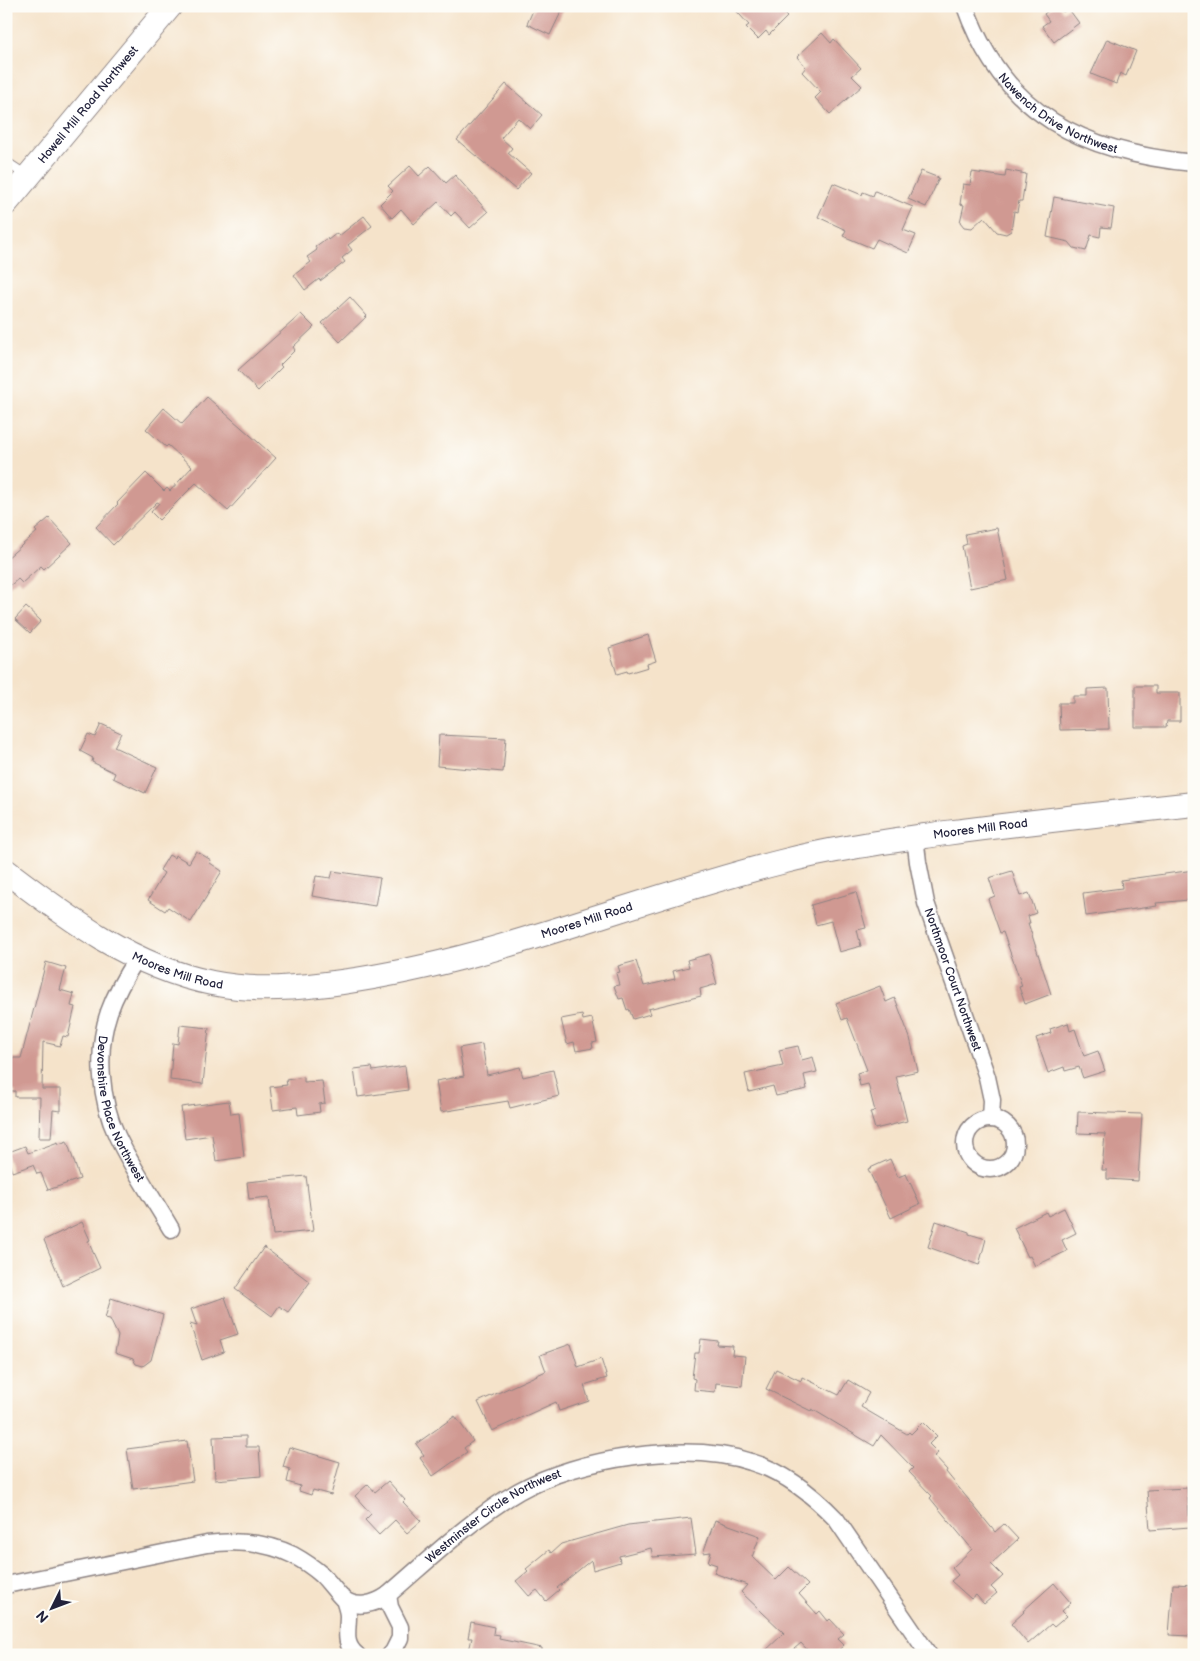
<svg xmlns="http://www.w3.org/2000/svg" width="1200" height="1661" viewBox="0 0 1200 1661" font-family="'Balsamiq Sans',sans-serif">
  <rect width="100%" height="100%" fill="#fdfcf7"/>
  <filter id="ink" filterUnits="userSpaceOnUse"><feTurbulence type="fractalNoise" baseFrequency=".02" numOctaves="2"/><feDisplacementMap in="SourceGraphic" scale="10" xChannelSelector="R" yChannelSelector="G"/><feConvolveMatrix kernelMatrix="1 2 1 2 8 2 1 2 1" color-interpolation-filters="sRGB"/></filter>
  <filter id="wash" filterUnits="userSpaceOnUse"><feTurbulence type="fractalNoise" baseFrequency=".0096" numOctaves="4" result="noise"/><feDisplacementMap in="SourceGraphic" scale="20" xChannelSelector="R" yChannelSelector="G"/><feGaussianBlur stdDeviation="1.12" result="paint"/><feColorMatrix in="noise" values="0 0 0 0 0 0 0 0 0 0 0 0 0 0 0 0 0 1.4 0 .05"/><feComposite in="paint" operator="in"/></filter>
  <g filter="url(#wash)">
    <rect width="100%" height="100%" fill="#f5e3ca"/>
    <g id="blocks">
      <path fill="#d09992" d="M535,6H564L550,35L527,24Z
        M732,6H792L785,15L787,17L769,35L766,31L758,39L746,27L749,25Z
        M1054,6H1059L1063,12L1068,8L1079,23L1054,42L1042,26L1049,21L1044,14Z
        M822,33L831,43L834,39L861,68L852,76L862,86L830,114L815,98L821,92L802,72L806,67L797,57Z
        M1107,39L1136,51L1126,76L1120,73L1116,84L1091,74Z
        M506,84L542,115L530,129L518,118L501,138L512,148L508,153L531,173L516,190L457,140Z
        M410,166L419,176L430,166L446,183L455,175L488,212L470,228L455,212L451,216L438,202L414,224L401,209L392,218L380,204L393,191L388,186Z
        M1006,170L1026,174L1022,201H1019L1017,212L1014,211L1011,231L1006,234L997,232L984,217L972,228L964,227L960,222L964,205L960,204L963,184L970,185L972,172L1005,177Z
        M921,171L939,178L926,207L908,199Z
        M833,183L862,195L863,192L873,196L875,191L913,207L903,230L916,235L908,253L877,239L872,248L843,236L846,230L818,217Z
        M1054,197L1114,208L1111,228L1101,227L1100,237L1091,235L1086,251L1074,248L1069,242L1047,237Z
        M364,216L372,226L348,245L352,250L342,258L345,262L320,281L319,279L305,290L294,275L311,262L307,257L317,250L315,247L327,238L328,240L337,233L339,236Z
        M350,297L367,316L340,342L322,323Z
        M301,314L314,327L293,347L295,350L280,365L282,367L258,391L238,370Z
        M207,397L276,458L228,511L196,483L159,520L151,512L159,503L157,502L113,545L96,527L118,504L117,503L146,473L164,491L167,488L170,491L192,467L168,445L166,447L146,429L164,408L182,424Z
        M49,518L72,543L44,569L41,566L22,583L18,579L6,589V559L37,532L35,530Z
        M997,528L1008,580L970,588L962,546L967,544L965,534Z
        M26,607L41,621L30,633L15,619Z
        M648,635L656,661L647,664L648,667L628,673L627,671L617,674L609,648Z
        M1135,686H1156V693H1180V721H1167L1166,727H1135Z
        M1108,688L1109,729L1060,730L1059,703H1073V696H1087V689Z
        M101,724L121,733L114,747L157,767L145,793L113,778L115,773L92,762L93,758L80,751L88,734L95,737Z
        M439,735L506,738L503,772L437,766Z
        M196,851L211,860L210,863L222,871L191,922L168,907L165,911L148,900L164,873L160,870L169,855L174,858L175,855L189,863Z
        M1194,870V895L1188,896L1189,900L1156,903L1157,906L1086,916L1083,893L1122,888L1121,880Z
        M333,871L380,878L375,906L312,896L316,876L331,878Z
        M1012,871L1020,896L1029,893L1036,913L1028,916L1030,923H1028L1051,994L1025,1004L1019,987L1022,986L1003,932L1000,933L988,899L995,896L989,878Z
        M856,892L866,928L857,930L861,946L839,952L831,921L816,925L811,905Z
        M709,954L717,984L700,989L701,996L648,1009L650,1014L633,1019L629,1009L627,1010L623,998L619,999L614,986L619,985L616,973L620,972L618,966L636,961L644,986L675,979L673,971L689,967L687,960Z
        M46,962L66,968L60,990L74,994L71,1006L75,1007L68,1037L63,1036L60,1046L43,1042L42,1089H61V1111L53,1110L51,1138H39L40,1097H15V1091H6V1058H21Z
        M880,986L886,1002L895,998L910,1038L918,1071L896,1076L907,1121L875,1129L870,1112L875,1111L868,1084L860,1086L857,1073L867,1070L847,1018L842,1020L836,1003Z
        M582,1015L583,1020L592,1018L597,1042L592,1043L593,1048L576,1051L574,1042L567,1044L561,1019Z
        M1068,1023L1070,1031L1075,1029L1084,1056L1098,1051L1105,1071L1083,1078L1079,1067L1065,1071L1064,1067L1048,1073L1036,1038L1051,1033L1050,1029Z
        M180,1025L209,1028L203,1084L170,1080L173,1043L178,1044Z
        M482,1044L487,1075L520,1067L523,1077L553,1070L559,1096L510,1108L508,1101L441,1112L436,1081L464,1076L459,1048Z
        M798,1046L802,1060L813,1057L817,1072L804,1075L807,1089L776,1096L773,1086L749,1092L745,1074L783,1066L779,1050Z
        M405,1066L408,1090L358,1097L354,1069L372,1067L373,1071Z
        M304,1077V1082L322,1081L325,1103L319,1104L320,1112L298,1115L297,1107L273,1110L270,1087L287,1085L286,1080Z
        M229,1101L231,1114L239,1113L244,1157L216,1161L212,1135L185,1139L181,1107Z
        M1078,1112L1142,1114L1138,1181L1107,1179V1170H1102L1105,1134L1077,1133Z
        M67,1141L80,1179L48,1190L41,1173L37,1174L33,1165L12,1172L6,1153L25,1146L28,1153L58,1142L59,1144Z
        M890,1159L898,1177L906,1174L920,1204L891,1218L868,1169Z
        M306,1176L313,1231L273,1235L269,1197L249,1199L247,1182Z
        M1064,1208L1076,1233L1062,1240L1067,1251L1035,1266L1030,1256L1028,1257L1014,1228L1046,1212L1048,1216Z
        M936,1221L969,1232V1234L986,1239L979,1265L928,1247Z
        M82,1222L90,1240L88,1241L100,1268L63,1286L44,1240Z
        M264,1247L310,1282L288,1312L279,1306L272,1316L235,1289Z
        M225,1297L238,1334L220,1340L224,1352L202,1360L190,1324L197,1326L191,1309Z
        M111,1298L163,1315L151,1360L143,1366L136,1364L133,1359L115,1353L118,1336L110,1319L105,1318Z
        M701,1339L718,1341L717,1345L733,1346L732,1355L745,1356L742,1386L716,1383L715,1392L694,1390L695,1379L692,1378L695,1353H699Z
        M571,1344L578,1367L601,1359L607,1378L584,1385L589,1401L559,1411L556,1402L492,1431L478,1402L546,1371L540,1355Z
        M776,1369L801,1381L802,1377L839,1395L848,1380L869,1393L861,1407L907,1434L909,1432L911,1434L923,1422L937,1436L929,1444L938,1453L934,1456L947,1470L946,1472L995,1532L1004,1524L1018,1539L991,1564L1003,1576L991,1587L997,1593L984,1604L976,1595L971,1599L951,1581L958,1575L952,1568L972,1549L930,1498L932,1496L909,1472L913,1468L881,1435L874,1446L812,1409L811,1411L766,1389Z
        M455,1416L473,1441L464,1448L467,1452L433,1476L420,1458L424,1455L416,1444Z
        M246,1436V1447H259L261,1476L215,1480L213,1437Z
        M187,1441L193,1481L133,1489L127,1449Z
        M289,1447L340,1462L331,1495L313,1490L311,1495L299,1491L300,1486L287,1482L290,1469L283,1467Z
        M388,1481L405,1500L403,1502L421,1521L407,1533L395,1520L379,1535L365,1520L371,1514L355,1496L368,1484L375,1492Z
        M1187,1488L1190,1527L1150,1530L1147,1490Z
        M691,1518L696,1554L653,1557L651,1548L619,1556L620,1562L593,1570L591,1560L557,1588L559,1590L546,1601L537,1590L529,1596L516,1581L528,1571L526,1569L549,1550L551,1553L561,1544L628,1525Z
        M715,1520L760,1536L752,1557L776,1580L789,1567L808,1585L799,1594L817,1614L820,1611L828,1621L830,1619L844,1634L838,1639L844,1645L833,1655H812L801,1643L787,1655H761L784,1633L741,1592L747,1585L714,1573L717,1565L708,1562L711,1552L703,1553Z
        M1054,1583L1071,1603L1062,1611L1067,1616L1054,1627L1051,1624L1028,1644L1011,1624L1024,1612L1023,1611Z
        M1173,1584L1194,1585L1191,1636L1169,1635Z
        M471,1622L494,1627L493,1634L500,1635L499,1639L542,1648V1655H468L472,1638H468Z"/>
    </g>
  </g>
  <g filter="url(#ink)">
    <use href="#blocks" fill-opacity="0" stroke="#8c8282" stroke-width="1"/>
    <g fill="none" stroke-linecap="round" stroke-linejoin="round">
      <defs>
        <path id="lane" d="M6,162L26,175"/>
        <g id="street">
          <path id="s1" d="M965,6C1003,115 1085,153 1194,163"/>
          <path id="s2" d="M915,837L918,862L926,903L987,1077L992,1100L991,1119"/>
          <path id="s3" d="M137,958C126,975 116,992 109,1012C96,1050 100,1100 117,1136C132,1168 153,1198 171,1229"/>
          <circle cx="990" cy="1144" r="25"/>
          <path id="s4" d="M6,1585L207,1544C236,1540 266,1542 293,1555C302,1560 314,1568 322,1575C329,1582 335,1591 342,1598C356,1610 375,1604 388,1595C430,1559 471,1519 519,1491C578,1458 687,1441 751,1462C785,1472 812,1494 836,1519L929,1655"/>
          <path d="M388,1595L390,1607L400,1627V1638L393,1652L390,1655"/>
          <path d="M344,1599C345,1604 348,1610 348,1616C348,1631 343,1644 357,1655"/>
        </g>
        <g id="secondary">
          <path id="s5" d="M6,203L170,6"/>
          <path id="s6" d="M6,871C69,919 133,967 212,983C256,992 299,988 342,982C493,961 634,899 781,862C835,848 891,841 946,833C1029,822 1111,813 1194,804"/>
        </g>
      </defs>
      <use href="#lane" stroke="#8c8282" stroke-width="11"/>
      <use href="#street" stroke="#8c8282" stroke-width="19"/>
      <use href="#secondary" stroke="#8c8282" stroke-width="26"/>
      <use href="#lane" stroke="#fff" stroke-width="9"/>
      <use href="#street" stroke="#fff" stroke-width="16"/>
      <use href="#secondary" stroke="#fff" stroke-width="24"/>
    </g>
  </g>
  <g text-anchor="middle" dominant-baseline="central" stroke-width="5" stroke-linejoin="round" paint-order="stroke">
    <g font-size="12" fill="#22223b" stroke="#fdfcf7">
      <text stroke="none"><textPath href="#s5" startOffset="128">Howell Mill Road Northwest</textPath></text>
      <text stroke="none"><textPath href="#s1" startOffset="148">Nawench Drive Northwest</textPath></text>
      <text stroke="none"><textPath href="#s6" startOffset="1025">Moores Mill Road</textPath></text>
      <text stroke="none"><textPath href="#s6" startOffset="620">Moores Mill Road</textPath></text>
      <text stroke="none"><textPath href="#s6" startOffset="200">Moores Mill Road</textPath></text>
      <text stroke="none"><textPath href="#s2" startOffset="148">Northmoor Court Northwest</textPath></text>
      <text stroke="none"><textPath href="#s3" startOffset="162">Devonshire Place Northwest</textPath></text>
      <text stroke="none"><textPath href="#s4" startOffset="541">Westminster Circle Northwest</textPath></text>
    </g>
  </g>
  <rect width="1200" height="1661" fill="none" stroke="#fdfcf7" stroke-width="25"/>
  <g transform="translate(52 1608) rotate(228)" stroke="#fdfcf7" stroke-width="4" paint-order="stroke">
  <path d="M0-4L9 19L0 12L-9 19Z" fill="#22223b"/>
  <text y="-8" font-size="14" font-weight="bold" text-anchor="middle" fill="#22223b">N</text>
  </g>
</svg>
